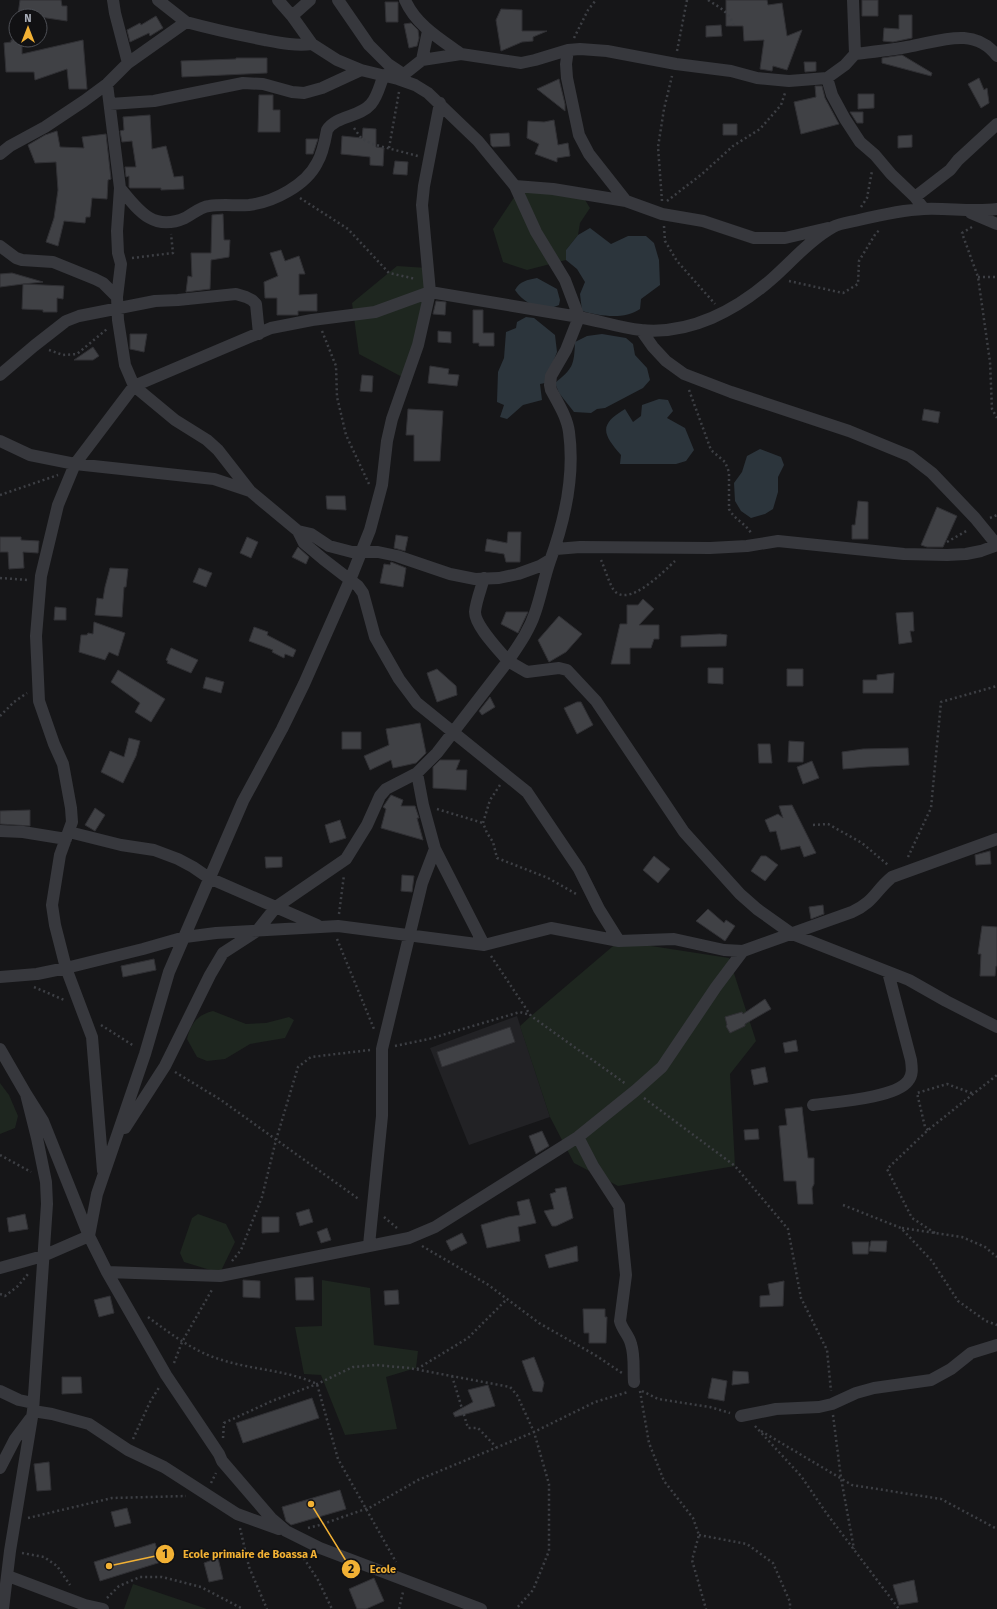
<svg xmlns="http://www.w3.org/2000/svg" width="997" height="1609" viewBox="0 0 997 1609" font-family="'Fira Sans',sans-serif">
  <rect width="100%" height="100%" fill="#161618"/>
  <path fill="#222225" d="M517,1016L550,1117L469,1145L430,1048Z"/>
  <path fill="#1e261f" d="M532,189L582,195L590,208L580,223L578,235L566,250V260L527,270L503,262L493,229L517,193Z
    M397,266L427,268L426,295L404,378L359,354L352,303Z
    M619,941L729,958L756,1041L730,1074L735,1166L618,1186L574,1163L550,1117L520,1026L531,1016Z
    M213,1011L246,1024L266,1023L289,1017L294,1020L285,1038L250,1044L225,1059L207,1061L197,1057L187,1039C191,1023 197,1015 213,1011Z
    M0,1083L9,1095L18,1116L15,1128L0,1134Z
    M198,1214L226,1224L235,1242L220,1273L184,1262L180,1253L192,1218Z
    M322,1280L370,1288L374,1345L418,1351L416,1368L386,1377L397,1429L345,1435L321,1375L304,1374L295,1327L322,1326Z
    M133,1584L207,1609H124Z"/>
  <path fill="#2c353c" d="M590,228L611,244L628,236H646L654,243L659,260L660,285L641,299L640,309C624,320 600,316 582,311L580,294L585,282L577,269L566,260V250L578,235Z
    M537,278L557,289L560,300L559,305C544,313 524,304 515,290C520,281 527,280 537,278Z
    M526,317L534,318L555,335L557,352L545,383L540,384L542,400L523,405L507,419L500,417L504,405L497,402L498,372L504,358L506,332L516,328L517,322Z
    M602,334L626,338L633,344L635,355L647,368L650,380L643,388L605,408L597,409L591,413L574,412L559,393L555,383C573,368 574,366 575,342L587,336Z
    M659,399L668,400L673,411L667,418L685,428L694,450L686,461L676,464H620L621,455C603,434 598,425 625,409L633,422L641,416L642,405Z
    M760,449L781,457L784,465L778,477V492L773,509L765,514L751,518L741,511L735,501L734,483L742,472L747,456Z"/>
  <path fill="#404145" stroke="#303034" d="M20,0H61L62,6H67V21L40,17V16L18,14Z
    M726,0H767L768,5L782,3L787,36L802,30L787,70L773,66L772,71L760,69L764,40L744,41L743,26H726Z
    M862,0H878V16H862Z
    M385,2H398V22H386Z
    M501,9L522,10V31H547L533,37V41L522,42L501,51L496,20Z
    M899,15H912V38L893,42L883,41L884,28L899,29Z
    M156,16L163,28L150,36L149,33L130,42L127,30L140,23L141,25Z
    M411,23L418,30L419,38L417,46L409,48L404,24Z
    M721,25L722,36L706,37V26Z
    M11,40H22V54L83,40L87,89H69L67,69L35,80L34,72H6L4,43L11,42Z
    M902,55L932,73L931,76L882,63V58Z
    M236,58H267V73L182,77L181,61L236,59Z
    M804,62H816V71L805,72Z
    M979,78L984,90L987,88L989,103L981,108L968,84Z
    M559,79L565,104V111L537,89Z
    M815,86H822L825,98L839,124L801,134L794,102L816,97Z
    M858,94H874V108L858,109Z
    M259,95H273V110H280V132H258Z
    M850,112H863V123H857Z
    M150,115L152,149L166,146L174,177L183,176L184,189L161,190V188H130L129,187V176L126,177L125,167H136L132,141L122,142L120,131L124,130L123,117Z
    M554,120L558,145L568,143L570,156L557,158V162L535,154L539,144L527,138L528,121L544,122Z
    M723,124H737V135H723Z
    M363,128L376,129V147L384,148L383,166L370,165V157L341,154L342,136L362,138Z
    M57,131L60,147L84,148L82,137L106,134L111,179L108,180L107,199L92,198L90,217H86L85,223L64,221L58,246L46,242L54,218L58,190L56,162L35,163L28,145L45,135Z
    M509,133L510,146L493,147L491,145L490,134Z
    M912,135V147L898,148V136Z
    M306,139H318L313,154H306Z
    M395,161L408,162L407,175L393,174Z
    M223,214L224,240H230L229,257L211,260L210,289L186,292L188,276L192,277L191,253H211L212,215Z
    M281,250L285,261L299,256L305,274H299V295L317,294V311H298V315H277V298H265L264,282L278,276L270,253Z
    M12,273L43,282L23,284L64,286L63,299L57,298V312H43V310L22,309L23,284L0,287V274Z
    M436,301L446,302L445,315L433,314Z
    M473,310H483V333H494V346H479V343H473Z
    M438,331L451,332V343L438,342Z
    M130,334H147L144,352L130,349Z
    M93,347L99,356L93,360H74Z
    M430,366L449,369L448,374L459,375L457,386L428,383Z
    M362,375L373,376L372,392L360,391Z
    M408,409L443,411L440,461H414V435H406Z
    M924,409L940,412L938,423L922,420Z
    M326,496H345L346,510L327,509Z
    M858,501L868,502V539H852V525H855Z
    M937,507L957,516L943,547H927L921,545Z
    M508,532H521L520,562H506L504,554L485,551L487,539L507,543Z
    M396,535L408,537L405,551L394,548Z
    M0,537H21V540L39,541L38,553L23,552L24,568L9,569L8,552H0Z
    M247,537L258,542L251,558L240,553Z
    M298,547L309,557L306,564L292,557Z
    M391,562L406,568L403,587L380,583L384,564L390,565Z
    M110,568L128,569L126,587H124L122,617L95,615L97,598L103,599L105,587Z
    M199,568L212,573L206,587L193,582Z
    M643,599L654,609L639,625H659V639H654L651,648H630V664H611L620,624H627V605H638Z
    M55,607L66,608V620H54Z
    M506,612H528L518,633L501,624Z
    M913,612L914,631H910L912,642L899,644L896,613Z
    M559,616L582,634L566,652L549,662L538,640Z
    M94,622L125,633L118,656L109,652L105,660L79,652L81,635H87L88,633L93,634Z
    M254,627L268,632L267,635L296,650L293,657L285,654L284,658L272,652L273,650L249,641Z
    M720,634L727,635L726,646L681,647V636Z
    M171,648L198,660L191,673L167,663L168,661L166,660Z
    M708,668H723V684L708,683Z
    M437,669L456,686L457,695L437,702L427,673Z
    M787,669H803V686H787Z
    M118,670L165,699L151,722L135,712L140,703L111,682Z
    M894,673L893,693H863V680H877V675Z
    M206,677L224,682L221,693L203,688Z
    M490,697L495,707L482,715L479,711Z
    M577,702H581L593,725L577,734L564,708Z
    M420,723L426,753L416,763L393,768L391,760L370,770L364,756L389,745L386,729Z
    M342,732H361V749H342Z
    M129,738L140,741L136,756L123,783L101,772L110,751L124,757Z
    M789,741L804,742L803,762H788Z
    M758,744H770L772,763H759Z
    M908,748L909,765L867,767L843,769L842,752L863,749Z
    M440,760H460L456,770H467L466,790L433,788V767Z
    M812,761L819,778L803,784L797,767Z
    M391,795L403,800L401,806H415L419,818H417L423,840L381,828L386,809L383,807Z
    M792,805L816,853L804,857L800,846L781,850L776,831L770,832L765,820L778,814L783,818L779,806Z
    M95,808L105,815L95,831L85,825Z
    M30,810V826L0,824V811Z
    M340,820L346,838L330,843L325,825Z
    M990,851L991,864L976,865L975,855Z
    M654,856L670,869L658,883L643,870Z
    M761,856H766L778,865L765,881L751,871Z
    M265,857H282V867L266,868Z
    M402,875L414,876L412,892L401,891Z
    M823,905L824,914L811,919L809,907Z
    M708,909L724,923L726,920L735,926L725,941L696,921Z
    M982,926L997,927V966H996L995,976H980L981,954H978Z
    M154,959L156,970L123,977L121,966Z
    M765,999L771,1009L745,1024V1026L730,1033L726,1026L727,1025L725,1017L742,1012L743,1014Z
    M510,1027L515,1042L442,1067L437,1052Z
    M796,1040L798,1051L785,1053L783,1043Z
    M765,1067L768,1082L754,1085L751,1070Z
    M802,1107L808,1158H814V1184L812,1188L813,1204H798L796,1181H784L779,1126L787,1125L785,1109Z
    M758,1129L759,1139L745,1140L744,1130Z
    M542,1131L549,1146L536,1154L529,1136Z
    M566,1187L573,1218L556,1226H552L544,1211L554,1209L550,1194L556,1192L555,1189Z
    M529,1199L536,1223L518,1227L520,1241L487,1248L481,1225L508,1217L520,1215L517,1202Z
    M309,1209L313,1222L300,1226L296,1213Z
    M25,1214L28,1229L9,1232L7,1218Z
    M262,1217H279V1232L262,1233Z
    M327,1228L331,1240L321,1243L317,1232Z
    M462,1233L467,1243L451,1251L446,1241Z
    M871,1241H887L886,1252L869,1251Z
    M852,1242H869L868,1254H853Z
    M577,1246L578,1261L549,1268L545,1255Z
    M313,1277L314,1300H296L295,1278Z
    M243,1280L260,1281V1298L243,1297Z
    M784,1281L783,1306L760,1307V1296L770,1295L768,1284Z
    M398,1290L399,1304L385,1305L384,1291Z
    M110,1296L114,1313L99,1317L94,1300Z
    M583,1309H605V1317H607L606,1343H589V1333H584Z
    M534,1357L544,1383L542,1392L533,1391L522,1361Z
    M733,1371L748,1372L749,1383L732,1385Z
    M62,1377H81L82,1393L62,1394Z
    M712,1378L727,1381L724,1401L708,1398Z
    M488,1385L495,1406L455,1417L453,1413L473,1402L468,1390Z
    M312,1398L319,1418L243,1443L236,1423Z
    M49,1462L51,1490L37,1491L34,1464Z
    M340,1490L346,1509L291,1525L286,1521L282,1507Z
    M127,1508L131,1523L115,1527L111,1512Z
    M155,1543L161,1562L100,1581L94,1562Z
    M218,1558L223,1579L209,1582L204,1563Z
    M374,1578L384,1601L366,1609H357L349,1589Z
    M914,1580L918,1602L899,1605L893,1585Z"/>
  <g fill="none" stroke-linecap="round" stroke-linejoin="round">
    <path stroke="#3d3f44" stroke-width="2.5" stroke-dasharray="2 3" stroke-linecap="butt" d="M708,0C720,8 730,12 734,27
      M574,38L588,10L596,0
      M677,51L687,0
      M354,128L361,138L372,144L418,156
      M389,148L399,92
      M300,198L348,229L389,273L416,279
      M662,201L658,147L664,109L672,76
      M667,201L702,174L733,146L760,129L781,105L785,93
      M861,207L867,198L872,171
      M664,226L665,241L677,261L715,304
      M972,227L962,233L978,277L990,362L992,409L997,418
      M132,258L173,253L171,234
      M978,277H997
      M789,281L843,293L858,284L859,261L876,233L881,229
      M322,331L336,366L337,397L346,435L369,484
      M49,350L63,355L77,354L107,329
      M689,390L711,450L725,462L729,472V509C734,519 745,523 751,533
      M0,495L58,475
      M990,518L997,515
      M947,542L968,530
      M601,560C605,569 608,580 613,589C627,610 664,571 675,561
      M0,578L28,580
      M0,716L14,702L27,693
      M500,785L490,800L483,823L487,833L493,842L497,858L548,878L578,895
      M437,809L483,823
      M813,825L828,824L862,843L888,865
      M908,857L931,808L941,702L997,686
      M339,914L344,875
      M337,939L374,1029
      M491,956L531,1016L626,1084
      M34,987L64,1000
      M101,1025L134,1046
      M395,1046L429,1039L520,1012L530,1015
      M175,1072L221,1100L360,1200
      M644,1098L735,1166L788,1229L801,1298L827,1350L831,1391
      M928,1130L925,1127L917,1093L947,1084L974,1094
      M0,1155L31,1172
      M843,1205L901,1228L932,1261L958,1301L986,1321L997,1325
      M384,1217L397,1228
      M902,1228L962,1237L985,1247L997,1257
      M935,1233L912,1218L887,1169L928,1130L997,1075
      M422,1246L487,1284L539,1323L595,1355L622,1373
      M232,1261L241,1250L262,1197L276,1140L298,1067L311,1057L370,1050
      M0,1294L5,1296L18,1286L28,1274
      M148,1317C171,1334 194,1352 222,1360C253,1370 287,1370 317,1384L338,1459L396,1562
      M174,1363L182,1342L213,1288
      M417,1369L468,1338L507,1299
      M452,1376L468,1428H478L497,1448
      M640,1391L649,1443L664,1481L693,1518L699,1535L692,1560L706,1609
      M642,1391L658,1399L710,1407L730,1413
      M833,1415L841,1478L854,1549
      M755,1426L801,1476L827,1514L899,1609
      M761,1431L852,1485L941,1499L997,1529
      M223,1438L224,1423L272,1401L317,1384L353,1367L376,1365L409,1368L510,1387L517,1395L534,1432L549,1484V1551L533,1590L516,1609
      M133,1439L150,1402L160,1386
      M211,1483L216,1473
      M28,1518L112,1498L186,1496
      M240,1528L249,1567L267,1609
      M308,1528L320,1525L371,1507L418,1480L534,1432L595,1402L628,1392
      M699,1535L747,1544L773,1563L790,1602V1609
      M22,1553L44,1557L57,1566L70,1585
      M301,1554L318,1580L332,1609
      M107,1598L119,1586L140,1577H162L201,1587L243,1609
      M399,1609L403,1592"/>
    <path stroke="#37383d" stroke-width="12" d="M113,0L115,13L128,63
      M158,0L186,22
      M278,0L292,16L312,44L337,60L361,70L398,79L415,85L428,93L478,141L515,186L536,232L565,280L579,317C600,321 621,328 641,330C690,335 737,310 773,278C792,261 810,240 833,227C840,223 851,222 859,220C880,215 903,210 924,209C949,208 973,212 997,209
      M338,0L369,45L388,64L403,74
      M405,0C416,25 440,39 461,54
      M292,16L310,0
      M568,50L566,64L567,78L579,135L589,154L626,201
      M855,54C872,52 890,50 907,47C938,42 974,25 997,56
      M422,60L428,31
      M827,78L845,65L855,54L853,0
      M398,79L422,60L461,54L521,63L535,60L568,50L580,49L607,51L676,64L731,71L757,78L789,81L827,78L832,95L845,119L860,142L875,155L891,174L915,197L924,209
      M107,84L120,188L117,231L118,253L121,264L117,297L118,320L125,365L134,386L175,420L207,440L218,450L250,491
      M110,104L154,101L243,83L263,84L292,92L304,93L322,88L361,70
      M0,154L10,146L45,127L84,101L107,84L128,63L186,22C212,29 239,35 265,40C281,43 296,46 312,44
      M515,186L553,189L626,201L662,214L703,221L754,238H785L828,228
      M120,188C138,210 153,232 185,218C193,214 200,207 209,206C223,204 236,206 249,205C274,202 306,185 317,163C323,153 325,141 327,130C337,115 359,118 371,104C378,96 380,84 384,75
      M915,197L950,170L958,160L997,124
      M971,213L997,224
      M0,246L16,258L22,260L53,262L95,279L103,283L117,297
      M641,330L653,347L666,361L684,374L731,392L849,431L910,456L932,473L975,518L997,545
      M0,375L34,346L66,321L79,316L155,301L178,300L236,294L246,297L252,300L256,304L259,334
      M0,441L30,455L75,464L214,479L250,491L298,531L311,534L329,546L352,552H378L397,556L450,574L475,579L499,578L518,574L540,566L550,560
      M298,531L304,543L323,559L358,586L363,593L375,637L399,679L417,703L527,792L579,869L599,909L619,941
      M556,549L580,547L710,548L747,546L778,541L904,554L947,555L966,554L981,551L997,545
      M417,773L423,805L435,849L484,945
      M0,831L23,832L66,839
      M69,832L121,845L154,850L178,859L193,867L209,878L317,925
      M0,977L37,974L66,968L143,949L185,937L216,933L338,926L484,945L551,928L619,941L674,939L724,950L743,951L852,912C874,902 875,891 892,877L997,839
      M0,1049L26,1094L37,1138L46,1182L47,1204L33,1411L10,1551L3,1609
      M26,1094L43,1121L89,1236L107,1272L166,1375L219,1454L222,1461L271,1518L286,1531L320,1548L481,1609
      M813,1105C834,1102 896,1098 908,1081C913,1075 912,1068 911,1060L888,972
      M125,1128L165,1066L210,975L223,953L257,931L276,907L346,859L367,825L380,796L386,789L417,773L437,753L508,661C499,650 475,626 475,612C476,601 481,589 484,578
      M578,1137L593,1166L619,1206L626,1275L620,1321C622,1330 629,1335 631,1344C635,1356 633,1370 634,1382
      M103,1171L92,1037L66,968L55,925L52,905L60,855L72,822L71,808L63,764L54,744L39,701L36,636L41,576L58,505L75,464L134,386L271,328L312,320L375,312L430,292L422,205L424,186L440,103
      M369,1245L382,1116V1049L422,883L435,849
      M0,1268L43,1256L89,1236L97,1194L145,1054L169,972L243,801L282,729L304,684L350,580L370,530L382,485L387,441L392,419L418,345L430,292L579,317L566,350L551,376L550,385L551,390C558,403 567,417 569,432C575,476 565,520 550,561C544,578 541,596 535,613C529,631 518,646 508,661L527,672L559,668L567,670L596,701L684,832L740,894L757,909L792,934L909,980L946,1001L997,1027
      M107,1272L220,1276L409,1238L435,1227L578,1137L635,1091L662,1067L716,987L743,951
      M0,1391L19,1400L33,1403
      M33,1411L52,1414L89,1424L128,1450L164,1467L237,1514L279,1529
      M741,1416L776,1409L819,1407L832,1404L856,1393L874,1388L931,1380L951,1369L971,1353L997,1345
      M0,1468L15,1439L30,1419
      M8,1576L85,1605L103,1609"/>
  </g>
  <path fill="none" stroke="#f2b134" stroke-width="1.5" d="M109 1566L165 1554M311 1504L351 1569"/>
  <g fill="#f2b134" stroke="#111113" stroke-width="1.5">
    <circle cx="109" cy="1566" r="4"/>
    <circle cx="311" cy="1504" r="4"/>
    <circle cx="165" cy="1554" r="10"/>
    <circle cx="351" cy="1569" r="10"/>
  </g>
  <g font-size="12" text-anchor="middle" font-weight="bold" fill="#111">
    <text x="165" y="1558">1</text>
    <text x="351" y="1573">2</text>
  </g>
  <g font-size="11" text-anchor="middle" font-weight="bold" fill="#f2b134" stroke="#111113" stroke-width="3" stroke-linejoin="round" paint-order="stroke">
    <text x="250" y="1558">Ecole primaire de Boassa A</text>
    <text x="383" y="1573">Ecole</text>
  </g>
  <g transform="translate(28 28)"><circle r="19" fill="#111113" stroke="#4d4f55"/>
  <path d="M0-3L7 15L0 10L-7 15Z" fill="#f2b134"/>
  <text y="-6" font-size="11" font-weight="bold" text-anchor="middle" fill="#a8adb8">N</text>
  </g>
</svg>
